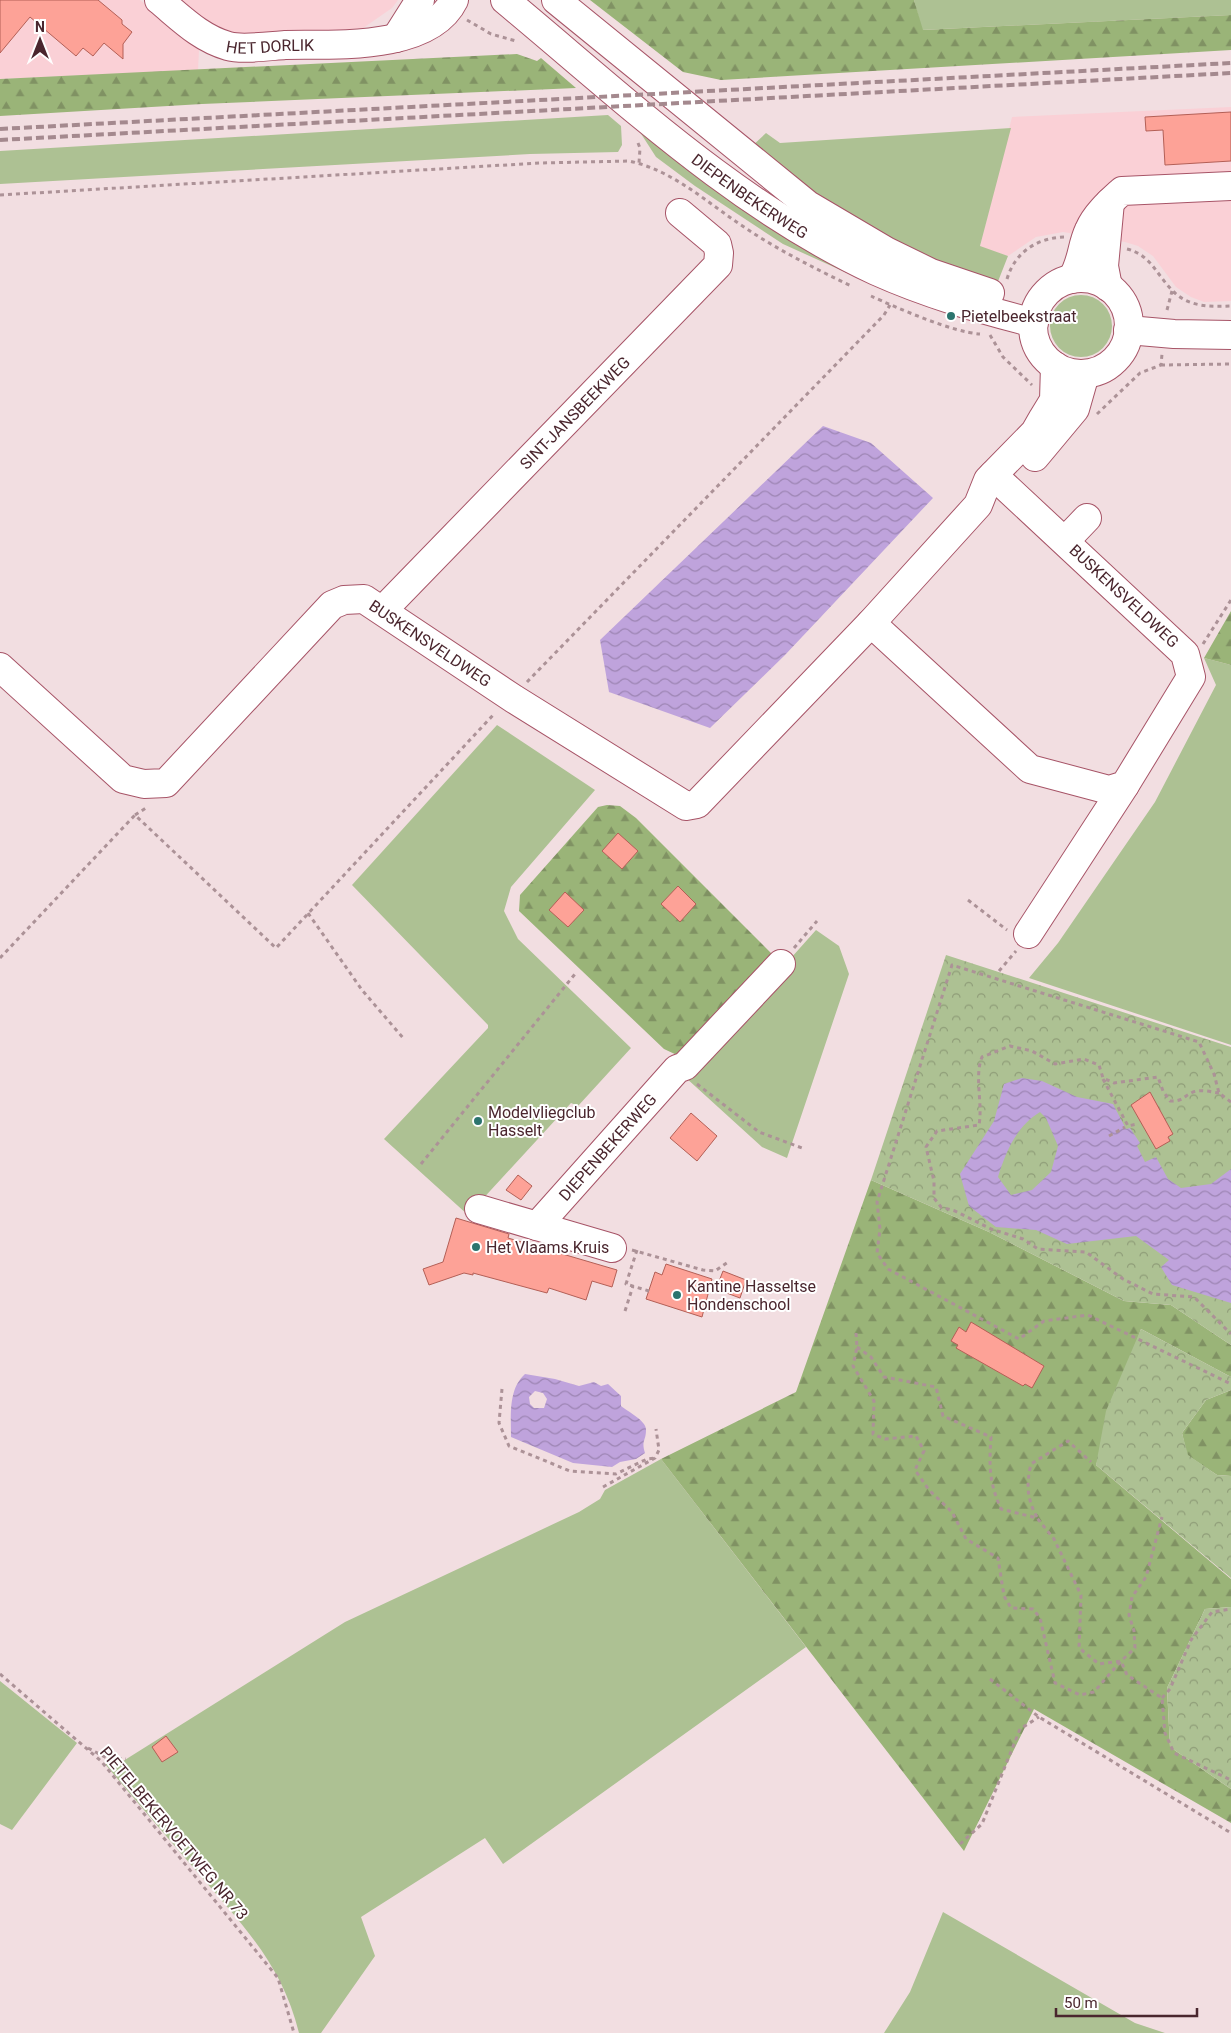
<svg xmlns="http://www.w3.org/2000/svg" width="1231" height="2033" viewBox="0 0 1231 2033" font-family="Roboto,sans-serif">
  <defs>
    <pattern id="forest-firs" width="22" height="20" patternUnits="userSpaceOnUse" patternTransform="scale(1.25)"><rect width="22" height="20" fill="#9ab478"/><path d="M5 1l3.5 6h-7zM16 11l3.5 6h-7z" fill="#809263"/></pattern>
    <pattern id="park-crowns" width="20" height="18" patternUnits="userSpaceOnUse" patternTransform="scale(1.25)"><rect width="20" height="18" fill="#adc193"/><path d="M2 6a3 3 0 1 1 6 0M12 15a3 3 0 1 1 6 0" fill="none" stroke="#8f9d78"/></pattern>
    <pattern id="water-waves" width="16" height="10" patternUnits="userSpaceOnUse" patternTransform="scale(1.25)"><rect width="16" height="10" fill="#bfa3dc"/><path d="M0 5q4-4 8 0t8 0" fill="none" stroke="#9d85b3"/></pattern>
  </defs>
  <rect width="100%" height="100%" fill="#f2dee1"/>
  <path fill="#fad0d6" d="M0,0H140L199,50L198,70L0,79Z
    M172,0H398L392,8L356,33L220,37Z
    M1231,107V301L1204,302L1191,297L1176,287L1153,256L1138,246L1125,242L1063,232L1036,237L1008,256L980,247L1012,117Z"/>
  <path fill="#adc193" d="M914,0H1231V15L922,30Z
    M608,115L621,126L622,145L618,152L530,154L0,184V151Z
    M1011,128L980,246L1008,256L997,284L950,270L876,235L750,148L766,133L780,143Z
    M638,129L874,279L878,287L783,244L695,186L656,157Z
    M1050 326a31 31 0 1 1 62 0a31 31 0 1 1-62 0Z
    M1204,658L1231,665V1045L1029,978L1058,943L1155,802L1216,685Z
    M497,725L595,790L511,887L504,911L518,939L631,1048L578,1106L571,1103L468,1215L384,1139L488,1028V1025L352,885Z
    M816,930L839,946L849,974L787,1158L762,1147L685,1077Z
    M661,1459L806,1647L503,1864L485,1838L361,1917L375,1956L321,2033H299C282,1964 243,1926 199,1874C167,1837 136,1801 105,1764L120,1763L345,1622L579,1512L600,1499L605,1490Z
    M0,1681L77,1743L12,1830L0,1824Z
    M943,1912L1135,2023L1165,2033H884L910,1992Z"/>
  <path fill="url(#forest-firs)" d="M590,0H914L923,30L1231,15V50L721,80L683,72Z
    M517,54L537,61L541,58L576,88L202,104L0,116V79Z
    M1231,611V665L1204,658Z
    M607,805L620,806L636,818L773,955L679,1056L664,1049L519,911L520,895L598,807Z
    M871,1180L989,1232L1124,1301L1171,1305L1231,1345V1377L1141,1329L1096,1465L1231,1579V1607L1205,1609L1167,1688L1170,1747L1231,1789V1823L1034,1709L964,1851L661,1459L796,1392Z
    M1231,1390V1476L1217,1475L1187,1455L1182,1433L1206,1400Z"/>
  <path fill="url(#park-crowns)" d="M946,955L1231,1047V1345L1171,1305L1124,1301L989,1232L871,1180Z
    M1141,1329L1231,1377V1390L1206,1400L1182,1433L1188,1455L1217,1475L1231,1476V1578L1096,1465L1106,1411Z
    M1231,1607V1789L1170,1747L1167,1688L1205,1609Z"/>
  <path fill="url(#water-waves)" fill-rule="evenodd" d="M823,426L871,443L933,498L785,655L710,728L609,692L600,640Z
    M1022,1078L1042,1081L1077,1097L1113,1104L1126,1129L1130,1128L1140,1143L1137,1146L1145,1162L1156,1157L1168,1179L1181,1188L1211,1184L1231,1169V1303L1172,1285L1161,1267L1169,1260L1136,1236L1067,1244L1036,1230L996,1227L969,1206L960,1174L994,1121L1004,1084ZM1040,1112L1046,1118L1058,1146L1051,1172L1032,1190L1011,1195L998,1177C1006,1151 1016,1127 1040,1112Z
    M525,1374L555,1379L579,1386L594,1382L601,1386L608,1384L621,1396V1406C627,1411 647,1421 646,1430C646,1441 641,1441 645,1453L636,1459L620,1462L612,1467L573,1463L511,1437C511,1416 508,1389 525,1374ZM535,1391L543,1393L547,1399L544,1408H534L530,1404L529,1397Z"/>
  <path fill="#fda297" stroke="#b35f56" d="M0,0H98L122,20V24L132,32L123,44V59L104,43L93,56L83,48L76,56L30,17L0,53Z
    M1231,112V161L1165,165L1163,130L1146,131L1145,117Z
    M618,833L638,851L622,869L602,851Z
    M678,886L696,904L680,922L661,904Z
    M565,892L584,910L568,927L549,910Z
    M1150,1092L1173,1134L1168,1137L1170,1141L1156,1149L1131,1105Z
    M691,1113L717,1136L697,1161L670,1138Z
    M518,1175L532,1186L521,1200L506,1190Z
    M456,1218L509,1234L508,1238L617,1270L612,1287L592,1281L586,1300L549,1288L547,1293L473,1273V1275L464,1273L429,1285L423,1269L443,1262Z
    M666,1264L712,1279L702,1317L646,1299L655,1272L662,1275Z
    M723,1271L746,1280L740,1298L716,1289Z
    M971,1322L1044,1366L1032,1388L1025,1384L1023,1386L956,1348L958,1345L951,1341L959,1327L966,1332Z
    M166,1736L178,1752L162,1762L152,1747Z"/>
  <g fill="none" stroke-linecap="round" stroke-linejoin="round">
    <defs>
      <g id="minor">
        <path id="s1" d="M159,0C181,18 200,38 228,46C242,50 270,46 285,45C334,44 429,51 454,0"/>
        <path d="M396,38L420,0"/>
        <path d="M1072,279C1083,260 1081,247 1089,230C1096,214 1110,202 1122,191L1231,186"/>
        <path d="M1108,287L1104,266L1110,202"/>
        <path d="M1035,457L1075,409L1085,374"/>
        <path d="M1065,541L1087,518"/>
        <path id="s2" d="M383,610L718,265L719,253L717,244L680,213"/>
        <path d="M871,623L1030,769L1109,790L1125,785L1191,677L1185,654L993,475"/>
        <path id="s3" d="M0,667L123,779L144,784L166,783L332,605L344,600L364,599L514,699L686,806L697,804L871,623L978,505L988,480L1035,432L1043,418L1054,400L1055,366"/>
        <path d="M1028,934L1125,785"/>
        <path d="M479,1209L537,1226"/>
        <path id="s4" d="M612,1248L537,1226L677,1069L685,1066L781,964"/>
      </g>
      <g id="major">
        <path id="s5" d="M505,0C622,97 736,206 876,271C927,294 980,309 1034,323"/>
        <path d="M556,0L808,205L886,251L931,273L990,293"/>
        <circle cx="1081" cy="326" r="48"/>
        <path d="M1128,330L1174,334L1231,335"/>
      </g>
    </defs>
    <use href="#minor" stroke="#a75467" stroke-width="30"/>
    <use href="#major" stroke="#a75467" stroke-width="30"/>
    <path stroke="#ac9297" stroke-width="3" stroke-dasharray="4 4" stroke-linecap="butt" d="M467,20L491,34L516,41
      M638,143L640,148L639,163
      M0,195L539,163L629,161C671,170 703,199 738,223C774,248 812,267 851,286
      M1127,249C1151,255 1156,274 1172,290C1187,307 1210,307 1231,306
      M1007,279C1015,252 1037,238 1064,237
      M871,296C897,308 952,332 980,334
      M1167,310L1172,291
      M990,335L1003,357L1032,385
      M1161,365L1231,364
      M1097,414L1140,373L1161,365L1162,354
      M1203,644L1231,600
      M527,682L884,315L890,305
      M135,815L146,808
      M968,900L1007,930
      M308,913L362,990L404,1039
      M794,948L817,921
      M0,958L135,815L276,948L495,713
      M999,971L1016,951
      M1103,1079L1128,1126L1137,1124
      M697,1084L759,1132L802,1148
      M1219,1093C1211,1092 1202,1089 1193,1092C1184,1096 1182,1102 1170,1101L1163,1091L1158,1077L1114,1083L1103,1078L1099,1065L1084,1059L1055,1064L1032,1051L1010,1046L982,1057C974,1077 983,1103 979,1125L937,1131L926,1147L934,1181V1198L941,1207L955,1211L991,1229L1023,1239L1038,1249L1086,1252L1123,1279L1153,1294L1194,1297L1231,1334
      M1231,1102L1219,1093L1214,1074L1199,1042L952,965L877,1202L880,1229L877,1253L888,1269L1019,1339L1044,1321L1088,1315L1231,1384
      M1109,1136L1125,1127
      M421,1164L575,974
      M632,1250L703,1270L715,1271L728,1262
      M637,1250L626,1284L649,1291
      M625,1311L633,1286
      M856,1333L857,1347L853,1366L874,1401L873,1434L885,1439L916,1436L924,1451L915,1470L929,1490L952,1512L966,1539L998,1558L1004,1596L1011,1608L1033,1609L1040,1618L1055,1683L1080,1695L1094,1692L1121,1661L1127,1675L1162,1698L1165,1733L1174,1753L1231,1780
      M857,1347L871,1357L884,1377L936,1387L943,1416L991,1437C989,1466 989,1482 1001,1509L1037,1518L1054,1539L1081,1595L1079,1648L1099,1664L1121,1661L1135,1648L1134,1631L1129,1615L1132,1597L1146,1577L1162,1517
      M502,1389L499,1423L509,1446L570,1471L616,1474L647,1459L655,1458
      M603,1487L655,1458L659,1450L656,1429
      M1037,1517C1027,1499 1026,1485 1031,1464L1068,1441L1091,1462
      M0,1674L101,1761L278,1978L294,2033
      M990,1679L1039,1717L1231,1833
      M1162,1698L1170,1689L1191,1640L1212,1612L1231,1609
      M88,1748L107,1758L126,1759
      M960,1844L982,1824L1020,1729L1039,1717"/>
    <use href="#minor" stroke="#fff" stroke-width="28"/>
    <use href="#major" stroke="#fff" stroke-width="28"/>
    <path stroke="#a4898e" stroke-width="4" stroke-dasharray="8 4" stroke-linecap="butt" d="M0,129L1231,63
      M0,140L1231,73"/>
  </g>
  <g fill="#2c746e" stroke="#fff" stroke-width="2">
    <circle cx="951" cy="316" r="5"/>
    <circle cx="478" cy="1121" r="5"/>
    <circle cx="476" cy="1247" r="5"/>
    <circle cx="677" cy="1295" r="5"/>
  </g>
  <g text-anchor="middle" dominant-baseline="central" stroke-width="4" stroke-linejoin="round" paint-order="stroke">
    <g font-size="16" fill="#4a262e" stroke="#fff">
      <text stroke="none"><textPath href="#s1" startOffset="126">HET DORLIK</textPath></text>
      <text stroke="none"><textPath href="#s5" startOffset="314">DIEPENBEKERWEG</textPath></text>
      <text stroke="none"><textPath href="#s2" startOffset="275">SINT-JANSBEEKWEG</textPath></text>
      <text transform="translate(1124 596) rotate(43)">BUSKENSVELDWEG</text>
      <text stroke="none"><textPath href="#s3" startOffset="566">BUSKENSVELDWEG</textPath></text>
      <text stroke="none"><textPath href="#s4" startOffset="184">DIEPENBEKERWEG</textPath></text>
      <text transform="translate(174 1833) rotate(50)">PIETELBEKERVOETWEG NR 73</text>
    </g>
    <g font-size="16" fill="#4a262e" stroke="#fff" text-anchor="start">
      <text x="961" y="316">Pietelbeekstraat</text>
      <text x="488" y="1112">Modelvliegclub<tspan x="488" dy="18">Hasselt</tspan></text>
      <text x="486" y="1247">Het Vlaams Kruis</text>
      <text x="687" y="1286">Kantine Hasseltse<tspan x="687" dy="18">Hondenschool</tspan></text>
    </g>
  </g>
  <g transform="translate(40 40)" stroke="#ffffff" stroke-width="4" paint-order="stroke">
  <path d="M0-4L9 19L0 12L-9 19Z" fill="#4a262e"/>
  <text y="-8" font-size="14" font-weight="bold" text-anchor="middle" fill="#4a262e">N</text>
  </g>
  <path d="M1056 2008v8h141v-8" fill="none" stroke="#4a262e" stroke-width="2.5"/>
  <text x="1064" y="2008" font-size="15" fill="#4a262e" stroke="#ffffff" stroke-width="4" paint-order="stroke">50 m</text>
</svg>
